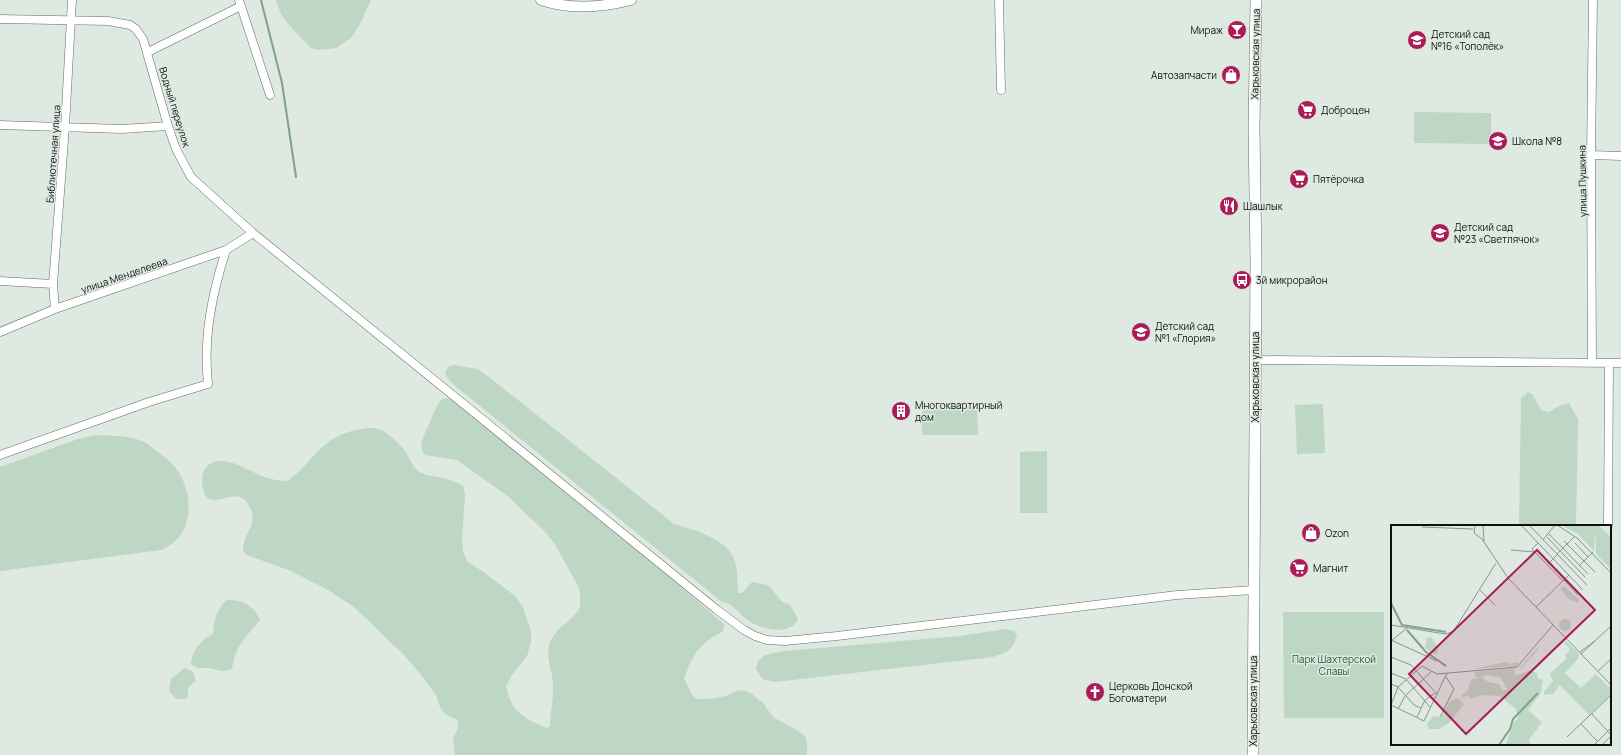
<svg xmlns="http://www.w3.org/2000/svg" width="1621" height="755" viewBox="0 0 1621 755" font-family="Manrope,sans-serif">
  <rect width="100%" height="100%" fill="#dee9e1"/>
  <path fill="#bed6c4" d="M276,0H371L360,24L351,38L336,48L319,50L311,48L288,24L281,14Z
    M1414,112L1491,113V144L1414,143Z
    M455,365L477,369L489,377L674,524C694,530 729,539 735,562C738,572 737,582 738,593H742L752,582L767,585L772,589L781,601L790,605L798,619C790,637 760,629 747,620C742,616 734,607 731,605C728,603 725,603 722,602L454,385L448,379L445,373L449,366Z
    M1528,392L1532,394L1541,410L1549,412L1559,406L1569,403L1578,419L1576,526H1519L1521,398Z
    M448,398L453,401L649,559L725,625L722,632C698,644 693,655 684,678L692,695L696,699H709L726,696L738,690L745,691L752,694L764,704L773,717L802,733L806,738L807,744V755H455L453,739L455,734L458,729V720L446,715L440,707L436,695L422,676L404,655L355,608L330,591L291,571L247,555L243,550C243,531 261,524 248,504C235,482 205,520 202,482C202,477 202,472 206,468C220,449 250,473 267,478C274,480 281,481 288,481C316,459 322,435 362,429C373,427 382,428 390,436C396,440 401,446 405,451C409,457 411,465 417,470C424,476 434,476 443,478C450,480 456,482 463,486L465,495L462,541L463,552L468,562L485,573L515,596L523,607L531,631V642L527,656L512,675L506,686C511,712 524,719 547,728L550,726C550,711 554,698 553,683C552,668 544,655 551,640C557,627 573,620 580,608V592L576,582L554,543L546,533L509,497L457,460L425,455C416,444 426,433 430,422C434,413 436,406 442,399Z
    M1323,404L1325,453L1297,454L1295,405Z
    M922,406H977L978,435H922Z
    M96,435C111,436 130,435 144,442C154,448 165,457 173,465C192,485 196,526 172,544C169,546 165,548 161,550L0,571V467L78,439Z
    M1047,451V513H1020V452Z
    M227,600C242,599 254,606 260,620C247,636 234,647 232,669L222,671L208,668H198L192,665L191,662C194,648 200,641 213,634C214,621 216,609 227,600Z
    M1283,612H1384V718H1284Z
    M1006,629L1014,631L1017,636C1012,652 1007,652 993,657L775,682L762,679L756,669L758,661L765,655L784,651L960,636Z
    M185,668L193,672L196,681L188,688V697L184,699H176L169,691L171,679Z"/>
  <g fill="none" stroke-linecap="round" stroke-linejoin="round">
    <path stroke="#7fa488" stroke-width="2" d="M261,0L282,83L296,177"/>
    <defs>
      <path id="minor" d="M239,0L270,95
        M999,0L1001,90
        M0,19L108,21L130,25L136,29L143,39L168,126L176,149L191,177L253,233L716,609L744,630L755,636L767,640L785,641L837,636L1177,595L1254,590
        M148,52L241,6
        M0,125L122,129L168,126
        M1591,155L1621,156
        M0,281L53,284
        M55,309L53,284L65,127L72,0
        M0,332L55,309L226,250L253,233
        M1255,360C1377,362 1499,361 1621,363
        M1592,363L1591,155L1593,0
        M0,455L149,402L208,384C203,338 212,294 226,250
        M1608,526L1609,363"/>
      <path id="major" d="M541,0C571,10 600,8 631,0"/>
      <path id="highway" d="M1253,755L1256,262L1254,128L1256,0"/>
    </defs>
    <use href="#minor" stroke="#626b65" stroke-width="9"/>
    <use href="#major" stroke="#626b65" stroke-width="11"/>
    <use href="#highway" stroke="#626b65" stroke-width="12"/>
    <use href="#minor" stroke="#fff" stroke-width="8"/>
    <use href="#major" stroke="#fff" stroke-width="10"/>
    <use href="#highway" stroke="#fff" stroke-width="11"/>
  </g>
  <defs>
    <symbol id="bar-disc" viewBox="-11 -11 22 22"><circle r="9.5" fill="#aa1b57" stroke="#dee9e1"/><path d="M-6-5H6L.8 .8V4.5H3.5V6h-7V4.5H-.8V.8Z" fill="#fff"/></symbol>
    <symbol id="school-disc" viewBox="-11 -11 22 22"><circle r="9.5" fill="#aa1b57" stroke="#dee9e1"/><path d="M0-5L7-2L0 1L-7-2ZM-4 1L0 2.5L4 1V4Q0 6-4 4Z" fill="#fff"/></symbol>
    <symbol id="shop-disc" viewBox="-11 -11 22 22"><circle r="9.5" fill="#aa1b57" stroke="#dee9e1"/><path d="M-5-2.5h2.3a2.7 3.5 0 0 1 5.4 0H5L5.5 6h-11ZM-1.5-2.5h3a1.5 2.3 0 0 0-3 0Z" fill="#fff"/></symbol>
    <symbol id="supermarket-disc" viewBox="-11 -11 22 22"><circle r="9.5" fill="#aa1b57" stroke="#dee9e1"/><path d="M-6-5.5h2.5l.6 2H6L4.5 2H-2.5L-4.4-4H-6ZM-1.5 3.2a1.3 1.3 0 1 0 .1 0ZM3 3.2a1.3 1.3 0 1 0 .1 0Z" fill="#fff"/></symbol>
    <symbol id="restaurant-disc" viewBox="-11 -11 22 22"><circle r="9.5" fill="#aa1b57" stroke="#dee9e1"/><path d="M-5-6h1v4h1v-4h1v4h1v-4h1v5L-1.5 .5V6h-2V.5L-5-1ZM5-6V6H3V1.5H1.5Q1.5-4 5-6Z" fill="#fff"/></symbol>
    <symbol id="bus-disc" viewBox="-11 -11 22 22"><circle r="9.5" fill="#aa1b57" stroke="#dee9e1"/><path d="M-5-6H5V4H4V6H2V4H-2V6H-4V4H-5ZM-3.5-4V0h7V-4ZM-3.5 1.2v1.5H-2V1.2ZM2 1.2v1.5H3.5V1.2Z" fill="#fff"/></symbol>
    <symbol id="building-disc" viewBox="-11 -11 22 22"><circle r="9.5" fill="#aa1b57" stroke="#dee9e1"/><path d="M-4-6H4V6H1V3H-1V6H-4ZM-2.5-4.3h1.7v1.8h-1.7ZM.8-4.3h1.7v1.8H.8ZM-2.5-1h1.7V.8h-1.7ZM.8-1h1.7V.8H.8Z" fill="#fff"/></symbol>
    <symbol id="church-disc" viewBox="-11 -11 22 22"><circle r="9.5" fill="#aa1b57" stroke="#dee9e1"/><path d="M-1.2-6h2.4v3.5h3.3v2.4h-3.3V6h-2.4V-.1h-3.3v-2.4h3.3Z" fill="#fff"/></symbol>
  </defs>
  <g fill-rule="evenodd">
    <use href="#bar-disc" x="1226" y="19" width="22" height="22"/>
    <use href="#school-disc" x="1406" y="29" width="22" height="22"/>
    <use href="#shop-disc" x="1220" y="64" width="22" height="22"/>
    <use href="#supermarket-disc" x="1296" y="99" width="22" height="22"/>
    <use href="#school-disc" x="1487" y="130" width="22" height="22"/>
    <use href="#supermarket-disc" x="1288" y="168" width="22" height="22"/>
    <use href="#restaurant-disc" x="1218" y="195" width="22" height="22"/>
    <use href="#school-disc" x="1429" y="222" width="22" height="22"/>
    <use href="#bus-disc" x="1231" y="269" width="22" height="22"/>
    <use href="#school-disc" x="1130" y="321" width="22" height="22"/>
    <use href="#building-disc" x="890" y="400" width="22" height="22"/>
    <use href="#shop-disc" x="1300" y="522" width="22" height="22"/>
    <use href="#supermarket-disc" x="1288" y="557" width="22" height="22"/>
    <use href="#church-disc" x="1084" y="681" width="22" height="22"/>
  </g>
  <g text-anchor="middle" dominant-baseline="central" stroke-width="3" stroke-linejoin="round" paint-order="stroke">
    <g font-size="10" fill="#0e110f" stroke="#dee9e1" text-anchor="start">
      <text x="1223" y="30" text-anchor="end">Мираж</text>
      <text x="1431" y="34">Детский сад<tspan x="1431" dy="12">№16 «Тополёк»</tspan></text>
      <text x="1217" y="75" text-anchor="end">Автозапчасти</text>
      <text x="1321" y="110">Доброцен</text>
      <text x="1512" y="141">Школа №8</text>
      <text x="1313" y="179">Пятёрочка</text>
      <text x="1243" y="206">Шашлык</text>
      <text x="1454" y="227">Детский сад<tspan x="1454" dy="12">№23 «Светлячок»</tspan></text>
      <text x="1256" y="280">3й микрорайон</text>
      <text x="1155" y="326">Детский сад<tspan x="1155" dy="12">№1 «Глория»</tspan></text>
      <text x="915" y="405">Многоквартирный<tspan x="915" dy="12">дом</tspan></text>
      <text x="1325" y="533">Ozon</text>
      <text x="1313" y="568">Магнит</text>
      <text x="1109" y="686">Церковь Донской<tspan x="1109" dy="12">Богоматери</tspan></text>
    </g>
    <g font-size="10" fill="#0e110f" stroke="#dee9e1">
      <text transform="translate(1255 54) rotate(-89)">Харьковская улица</text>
      <text transform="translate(175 107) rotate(73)">Водный переулок</text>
      <text transform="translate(53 154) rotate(-86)">Библиотечная улица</text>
      <text transform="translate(1582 181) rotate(-91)">улица Пушкина</text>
      <text transform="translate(124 275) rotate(-19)">улица Менделеева</text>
      <text transform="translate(1255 377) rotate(-90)">Харьковская улица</text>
      <text transform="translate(1253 701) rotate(-90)">Харьковская улица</text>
    </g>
    <g font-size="10" fill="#1e5934" stroke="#dee9e1">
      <text x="1334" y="659">Парк Шахтерской<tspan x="1334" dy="12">Славы</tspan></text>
    </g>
  </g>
  <g transform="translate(1391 525)">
    <rect width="220" height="220" fill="#dee9e1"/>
    <path d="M170,0H207L220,12V44L205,29L204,4L203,26L187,9ZM173,61L188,75L187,78L178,74L169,64ZM168 100a6 6 0 1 1 12 0a6 6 0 1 1-12 0ZM40,112L47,122L46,129L40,128L34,122L36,113ZM175,116L188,129L187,134L174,148L190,163L205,149L220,164V169L198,190L169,160L162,169L153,170V167L162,156L159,149L176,133L174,131L179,124L173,118ZM147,122V125L129,144L130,141ZM115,137L121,140L123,137L128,138L125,141L81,144ZM123,143L124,151L137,146L146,148L147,153L152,155L150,168L137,185L151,197L138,215L140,220H115L122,198L127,194L125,184L109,171L92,170L80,174L76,170L72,173L70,171L77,165L80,155L91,152L97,157L108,159L111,165H117L109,152L96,150L86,153L83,147ZM67,173L73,179L59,197L48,204H38L36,199L42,191L50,192L59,176Z" fill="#bed6c4"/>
    <path fill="none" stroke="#7fa488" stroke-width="2" d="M0,78L11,100L55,107M16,105L35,127L55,141M108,220L119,204L122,194L147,168"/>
    <path fill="none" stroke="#8b938d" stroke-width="1" d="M84,0L83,8L91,14L117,53L220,160M92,0L93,16M130,0L192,65M138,0L196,60M166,0L186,13L220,48M31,2L82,4M158,9L197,49M156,12L194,52M152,15L164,0M173,16L204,47M147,18L141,24L172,56M184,18L197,32M120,25L144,27M166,29L184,11M156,40L166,30M188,41L202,27M173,55L187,70M89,65L104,80M145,82L178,50M0,100L54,109L62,107L105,38M0,115L46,136M0,116L16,103M189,127L205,115M190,129L220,101M0,132L20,140L46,169M207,146L220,134M0,148L15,154L39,182M0,159L7,162L23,180L30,183M7,162L31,141L46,149L126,142L162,100M0,180L33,196L56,148M0,180L7,162M7,184L14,171L41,146M200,188L220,210M26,192L34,175L44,168M49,192L63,164L55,152M190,199L206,216M176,212L220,170M203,220L220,203M211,220L220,211"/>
    <path fill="#aa1b57" fill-opacity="0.15" stroke="#aa1b57" stroke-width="2" d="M146,25L204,85L75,209L18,149Z"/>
    <rect width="220" height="220" fill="none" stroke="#0e110f" stroke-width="2"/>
  </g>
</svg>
